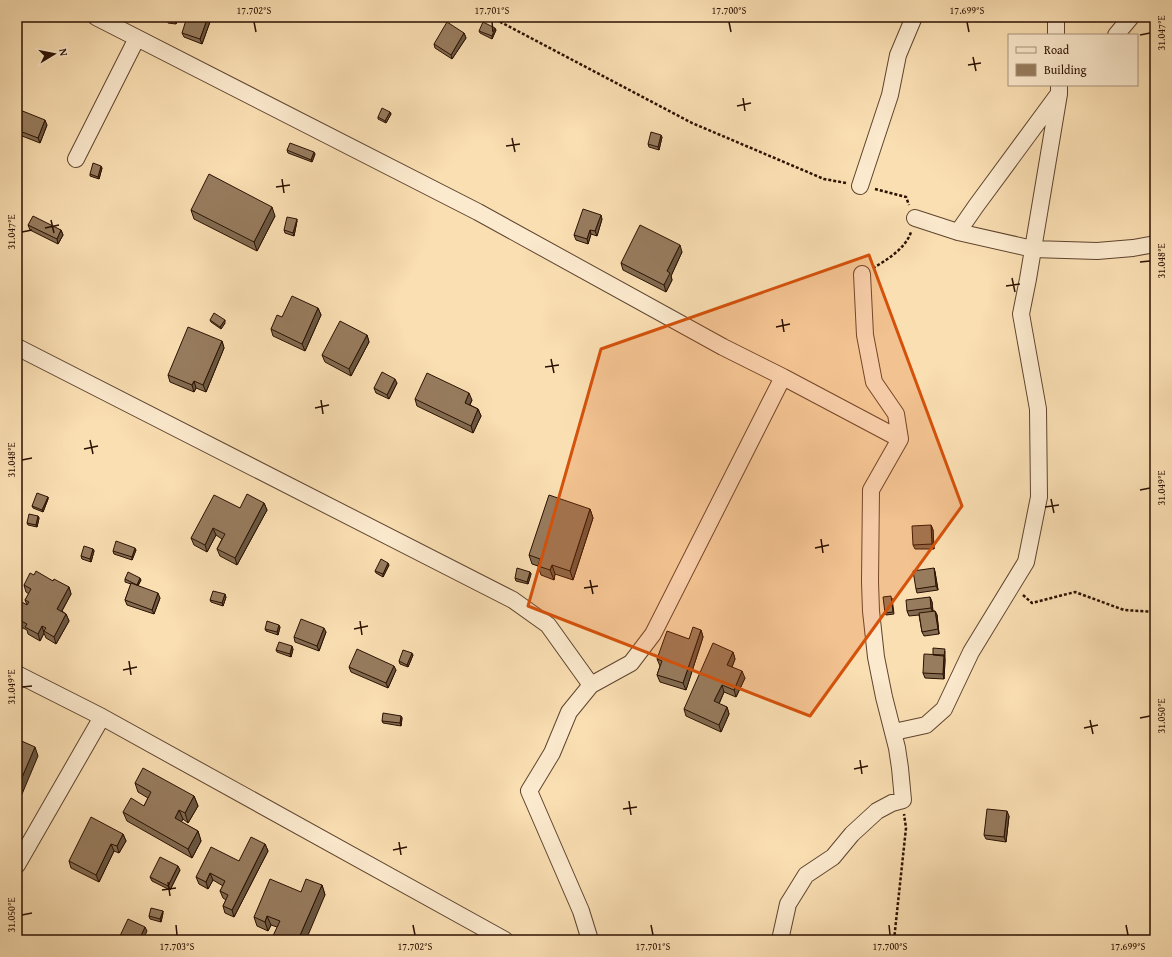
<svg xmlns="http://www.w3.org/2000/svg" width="1172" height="957" viewBox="0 0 1172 957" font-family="'Gentium Book Plus',serif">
  <rect width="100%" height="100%" fill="#fadfb3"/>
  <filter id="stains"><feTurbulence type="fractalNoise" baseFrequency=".005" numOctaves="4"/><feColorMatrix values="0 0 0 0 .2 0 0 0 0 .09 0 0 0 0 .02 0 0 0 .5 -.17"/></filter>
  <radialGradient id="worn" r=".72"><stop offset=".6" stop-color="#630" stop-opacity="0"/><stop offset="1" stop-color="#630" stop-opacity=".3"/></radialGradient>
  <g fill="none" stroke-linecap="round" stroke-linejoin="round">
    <defs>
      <path id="street" d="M96,17L478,212L723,347L783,377L900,439
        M1056,17V35
        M1116,35L1131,17
        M76,159L137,38
        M860,186L890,95L898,55L914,17
        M915,218L958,232L1033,249L1097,251L1133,248L1155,244
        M958,232L976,206L1057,96
        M17,347L513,600L548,625L591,685
        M17,674L102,717L505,940
        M894,732L926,725L944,709L971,652L1026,562L1039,497L1038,409L1021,314L1028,279L1059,94V85
        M17,865L102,717
        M590,940L581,911L529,791L552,753L569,712L591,685L631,663L653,634L783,377
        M780,940L788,904L806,875L833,857L852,834L877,811L892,803L903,800L900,768L897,748L884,697L876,657L871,611L870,582L871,490L900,439L896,414L874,382L865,335L862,274"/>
    </defs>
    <use href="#street" stroke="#5f442e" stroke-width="18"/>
    <path stroke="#2b1101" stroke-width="2.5" stroke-dasharray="3 2" stroke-linecap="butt" d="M491,17L692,123L824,179L846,183
      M875,189L906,197L909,205
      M873,268C887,260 906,248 911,232
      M1023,595L1032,603L1075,592L1124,610L1155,612
      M894,940L906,828L904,814"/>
    <use href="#street" stroke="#fceace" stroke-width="16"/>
  </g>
  <path fill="#826b51" stroke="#2b1101" d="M168,17H178L176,24L168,23L167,20Z
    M211,19L202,44L184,37L182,33Z
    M496,30L492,39L480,33L479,31Z
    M464,33L466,38L452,59L435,48L434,44Z
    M390,112L391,114L386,123L378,119V117Z
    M17,118L47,125L40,143L17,134Z
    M662,137L659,150L649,147L648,144Z
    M287,150L315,154L312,162L288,153Z
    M102,168L99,179L90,176V174Z
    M191,210L275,216L257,251L194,219Z
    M602,219L597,236L591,234L588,244L576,240L574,235Z
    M297,221L294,236L285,233L284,230Z
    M28,225L61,230L63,235L58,244L30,230Z
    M682,252L671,276L672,280L666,292L623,270L621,263Z
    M318,308L321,315L305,351L273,336L271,329L282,317Z
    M210,320L225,323L221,329L211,322Z
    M367,335L369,342L351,376L325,362L322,355Z
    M222,341L224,348L206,392L196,388L194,392L170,382L168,375Z
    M397,383L389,399L376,393L374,388Z
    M415,399L472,400L470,405L478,409L481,416L473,433L417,406Z
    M48,497V499L43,512L33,508L32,506Z
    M264,503L267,510L237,565L220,556L217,549L222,539L216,535L207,552L194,545L191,538L240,508Z
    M590,509L593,518L573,580L555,574L554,580L541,575L538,566L532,564L529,555Z
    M38,516L39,518L37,527L28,525L27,523Z
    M931,525L933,530L934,549H915L913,545Z
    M93,549L94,551L91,562L82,559L81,556Z
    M136,550L132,560L114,554L113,551Z
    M389,565L383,577L376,573L375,571Z
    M934,568L935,572L938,590L917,593L916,589Z
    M530,572L531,574L528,584L516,581L515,578Z
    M34,575L53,581L69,587L71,594L62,611L66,614L69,621L56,644L46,638L44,633L40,641L28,634L27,630L17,625V607L27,605L25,600L29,594L26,592L24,585Z
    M125,579L141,580L138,586L160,598L154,614L127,605L125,600L131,584L125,582Z
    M226,597L223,606L211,602L210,600Z
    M930,597L932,602L933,611H935L937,615L939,634L924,636L922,632L919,615L909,616L907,611Z
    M892,598L894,614L886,615L885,613Z
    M280,627L278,635L266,631L265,629Z
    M701,630L703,637L686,690L660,682L657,675L660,666L657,659L689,639Z
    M326,632L319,651L295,642L294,637Z
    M293,649L291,657L277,652L276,650Z
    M945,651V660L944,679L925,678L923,673L933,655Z
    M733,652L735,659L732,667L745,678L736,697L724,692L719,704L727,707L729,714L721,732L686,716L684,709Z
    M413,655L408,667L400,664L399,661Z
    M349,667L396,670L388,688L351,672Z
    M401,716L402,718L401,726L383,723L382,721Z
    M135,783L194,796L198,806L188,823L183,819L181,822L198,831L201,841L192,858L127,821L123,812L144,806L148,798L138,792Z
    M1009,816L1006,842L986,839L984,835Z
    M123,834L126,841L119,853L114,851L99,882L71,868L69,861Z
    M265,844L268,851L234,917L225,913L223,906L226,900L223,898L220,891L223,886L213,880L208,889L199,884L196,877L239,861Z
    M180,870L170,890L152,881L150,877Z
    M322,885L325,895L277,927L271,925L268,931L257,926L254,917L301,892Z
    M163,913L161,922L150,919L149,916Z"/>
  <path fill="#6a5742" stroke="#2b1101" d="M177,17H178L176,24V22Z
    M208,17H210L211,19L202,44L200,39Z
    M495,28L496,30L492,39V36Z
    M464,33L466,38L452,59L451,55Z
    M390,112L391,114L386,123L385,121Z
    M45,120L47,125L40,143L38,138Z
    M661,135L662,137L659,150L658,147Z
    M314,152L315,154L312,162L311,160Z
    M101,166L102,168L99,179L98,177Z
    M272,207L275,216L257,251L254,242Z
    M601,215L602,219L597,236L595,231Z
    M297,219V221L294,236L293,233Z
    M61,230L63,235L58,244L57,239Z
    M590,230L591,234L588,244L587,239Z
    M680,245L682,252L671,276L672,280L666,292L664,285L667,271Z
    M318,308L321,315L305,351L302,344Z
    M225,320V323L221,329L220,327Z
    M367,335L369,342L351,376L349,369Z
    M222,341L224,348L206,392L203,385Z
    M395,379L397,383L389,399L387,395Z
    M194,381L196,388L194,392L192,385Z
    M469,393L472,400L467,410L465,403Z
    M478,409L481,416L473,433L471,426Z
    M48,497V499L43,512L42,510Z
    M264,503L267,510L237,565L235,558Z
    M590,509L593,518L573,580L570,571Z
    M38,516L39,518L37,527L36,525Z
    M931,525L933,530L934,549L932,544Z
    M213,528L216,535L207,552L205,545Z
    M135,548L136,550L132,560V557Z
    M93,549L94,551L91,562L90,559Z
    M388,563L389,565L383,577V574Z
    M552,565L555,574L554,580L550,570Z
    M934,568L935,572L938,590L936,586Z
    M530,572L531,574L528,584L527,582Z
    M140,578L141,580L137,587V585Z
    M69,587L71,594L59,616L57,609Z
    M158,593L160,598L154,614L152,610Z
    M225,594L226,597L223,606L222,603Z
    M930,597L932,602L933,613L931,608Z
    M935,611L937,615L939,634L938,629Z
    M66,614L69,621L56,644L54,637Z
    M279,625L280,627L278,635L277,632Z
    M42,626L44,633L40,641L38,634Z
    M324,628L326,632L319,651L317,646Z
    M701,630L703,637L686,690L683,683Z
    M292,646L293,649L291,657L290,654Z
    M733,652L735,659L730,672L727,665Z
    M412,653L413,655L408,667L407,665Z
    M944,655L945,660L944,679L943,674Z
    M394,666L396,670L388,688L386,683Z
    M742,671L745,678L736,697L734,690Z
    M722,685L724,692L717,708L714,701Z
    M727,707L729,714L721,732L719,725Z
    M401,716L402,718L401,726L400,723Z
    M35,747L38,756L17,806V789Z
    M194,796L198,806L188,823L185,813Z
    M179,810L183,819L178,828L175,818Z
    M1007,811L1009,816L1006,842L1004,837Z
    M198,831L201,841L192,858L188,849Z
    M123,834L126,841L119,853L117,846Z
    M111,844L114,851L99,882L96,875Z
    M265,844L268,851L234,917L232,910Z
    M178,866L180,870L170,890L168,886Z
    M210,873L213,880L208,889L206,882Z
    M322,885L325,895L306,940H298Z
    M163,911V913L161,922L160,919Z
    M267,916L271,925L268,931L265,922Z
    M145,927L147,931L143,940H139Z"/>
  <path fill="#977c5e" stroke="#2b1101" d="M168,17H177L176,22L167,20Z
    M187,17H208L200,39L182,33Z
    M447,22L464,33L451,55L434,44Z
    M483,22L495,28L492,36L479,31Z
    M382,108L390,112L385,121L378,117Z
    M20,110L45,120L38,138L17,130V118Z
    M651,132L661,135L658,147L648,144Z
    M290,143L314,152L311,160L287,150Z
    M93,163L101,166L98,177L90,174Z
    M209,174L272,207L254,242L191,210Z
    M583,209L601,215L595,231L590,230L587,239L574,235Z
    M33,216L61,230L57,239L28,225Z
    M287,217L297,219L293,233L284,230Z
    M640,225L680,245L667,271L670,273L664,285L621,263Z
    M292,296L318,308L302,344L271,329L277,315L282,317Z
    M214,313L225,320L220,327L210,320Z
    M340,321L367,335L349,369L322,355Z
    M188,327L222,341L203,385L194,381L192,385L168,375Z
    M382,372L395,379L387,395L374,388Z
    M427,373L469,393L465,403L478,409L471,426L415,399Z
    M37,493L48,497L42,510L32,506Z
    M247,494L264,503L235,558L217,549L225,534L213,528L205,545L191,538L214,495L240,508Z
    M549,495L590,509L570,571L552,565L550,570L538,566L540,559L529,555Z
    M29,514L38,516L36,525L27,523Z
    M931,525L932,544L913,545L912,526Z
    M116,541L135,548L132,557L113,551Z
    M84,546L93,549L90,559L81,556Z
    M381,559L388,563L383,574L375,571Z
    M517,568L530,572L527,582L515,578Z
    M934,568L936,586L916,589L913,571Z
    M36,571L53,581L54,579L69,587L57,609L66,614L54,637L44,631L46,628L42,626L38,634L25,627L27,624L17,619V607L20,601L27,605L29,602L25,600L31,589L24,585L30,573L34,575Z
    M128,572L140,578L137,585L125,579Z
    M131,583L158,593L152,610L125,600Z
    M213,591L225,594L222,603L210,600Z
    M891,596L893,612L885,613L883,597Z
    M930,597L931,608L907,611L906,600Z
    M935,611L938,629L922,632L919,613Z
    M301,619L324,628L317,646L294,637Z
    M267,621L279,625L277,632L265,629Z
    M693,627L701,630L683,683L657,675L662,661L657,659L667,631L689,639Z
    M279,642L292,646L290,654L276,650Z
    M713,643L733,652L727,665L742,671L734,690L722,685L714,701L727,707L719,725L684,709Z
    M933,648L945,649L944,656L933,655Z
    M357,649L394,666L386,683L349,667Z
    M403,650L412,653L407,665L399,661Z
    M924,654L944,655L943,674L923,673Z
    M383,713L401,716L400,723L382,721Z
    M17,739L35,747L17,789Z
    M143,768L194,796L185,813L179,810L175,818L198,831L188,849L123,812L131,798L144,806L151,792L135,783Z
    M987,809L1007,811L1004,837L984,835Z
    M91,817L123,834L117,846L111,844L96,875L69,861Z
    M251,837L265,844L232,910L223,906L228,895L220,891L225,881L210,873L206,882L196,877L211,847L239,861Z
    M160,857L178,866L168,886L150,877Z
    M270,879L301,892L306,879L322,885L298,940H271L280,921L267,916L265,922L254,917Z
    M151,908L163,911L160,919L149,916Z
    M128,919L145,927L139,940H118Z
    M433,935L445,940H430Z"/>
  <path fill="#d5520b" fill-opacity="0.2" stroke="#d5520b" stroke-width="3" stroke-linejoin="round" d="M869,255L962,506L810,716L528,606L601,349Z"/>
  <path fill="none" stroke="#2b1101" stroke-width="1.5" d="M254,22L256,32M492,22L493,32M729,22L731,32M967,22L969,32M1140,35L1150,33M973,57L976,71M968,65L981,63M743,98L745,111M737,106L751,103M512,138L515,152M506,146L520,144M282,179L284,193M276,187L290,185M51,220L54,233M45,228L59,225M22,232L32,230M1140,262L1150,261M1012,278L1015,292M1006,286L1020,284M782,319L784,332M776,327L790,324M551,359L554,373M545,367L559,365M321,400L323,414M315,408L329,405M90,440L93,454M84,449L98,446M22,460L32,458M1140,490L1150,488M1051,499L1054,513M1045,507L1059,505M821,539L823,553M815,548L829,545M590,580L593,594M584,588L598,586M360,621L362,635M354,629L368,626M129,661L131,675M123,670L137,667M22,687L32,686M1140,718L1150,716M1090,720L1093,734M1084,728L1098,725M860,760L862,774M854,769L868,766M629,801L631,815M623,809L637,807M399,842L401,855M393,850L407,847M168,882L170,896M162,890L176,888M22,915L32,913M176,925L177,935M413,925L415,935M651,925L653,935M889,925L890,935M1126,925L1128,935"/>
  <rect width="1172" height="957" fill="none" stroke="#fadfb3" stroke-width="44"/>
  <rect x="1008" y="34" width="130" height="52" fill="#fceace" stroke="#a8937c"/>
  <rect x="1016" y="47" width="20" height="6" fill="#fceace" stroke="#a8937c"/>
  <text x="1044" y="54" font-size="12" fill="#2b1101">Road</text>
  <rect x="1016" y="64" width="20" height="12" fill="#977c5e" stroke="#a8937c"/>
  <text x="1044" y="74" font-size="12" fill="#2b1101">Building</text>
  <g transform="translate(54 54) rotate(80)" stroke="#fceace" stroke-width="3" paint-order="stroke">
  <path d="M0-3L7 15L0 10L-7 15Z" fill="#2b1101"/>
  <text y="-6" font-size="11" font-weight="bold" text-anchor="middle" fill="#2b1101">N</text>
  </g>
  <rect x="22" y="22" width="1128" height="913" fill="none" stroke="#2b1101" stroke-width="1.5"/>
  <g font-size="10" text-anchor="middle" fill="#2b1101">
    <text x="254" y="14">17.702°S</text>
    <text x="492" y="14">17.701°S</text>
    <text x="729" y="14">17.700°S</text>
    <text x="967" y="14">17.699°S</text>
    <text transform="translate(1161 33) rotate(-90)" y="4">31.047°E</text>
    <text transform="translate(11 232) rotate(-90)" y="4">31.047°E</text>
    <text transform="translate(1161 261) rotate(-90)" y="4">31.048°E</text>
    <text transform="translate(11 460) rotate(-90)" y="4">31.048°E</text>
    <text transform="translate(1161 488) rotate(-90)" y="4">31.049°E</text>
    <text transform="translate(11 687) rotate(-90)" y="4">31.049°E</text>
    <text transform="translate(1161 716) rotate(-90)" y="4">31.050°E</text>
    <text transform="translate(11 915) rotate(-90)" y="4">31.050°E</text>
    <text x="177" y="950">17.703°S</text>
    <text x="415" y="950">17.702°S</text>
    <text x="653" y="950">17.701°S</text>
    <text x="890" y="950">17.700°S</text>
    <text x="1128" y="950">17.699°S</text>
  </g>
  <rect width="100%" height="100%" filter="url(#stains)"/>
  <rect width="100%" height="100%" fill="url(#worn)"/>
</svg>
